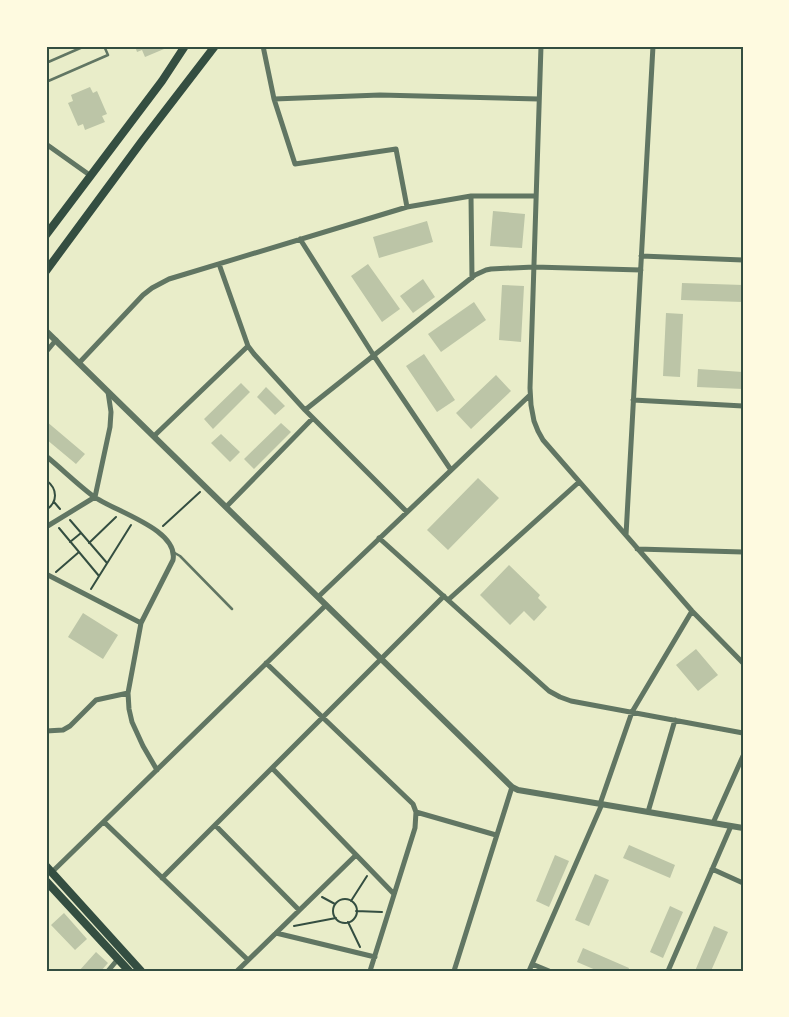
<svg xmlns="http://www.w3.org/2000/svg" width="789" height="1017" viewBox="0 0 789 1017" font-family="Overpass,sans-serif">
  <rect width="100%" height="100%" fill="#e9edc9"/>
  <path fill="#bcc5a7" d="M135,46H163L164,49L145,57L142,50L137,52Z
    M90,87L93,93L97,91L107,114L102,116L105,122L85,130L83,124L78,126L68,103L73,101L71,95Z
    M493,211L525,214L522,248L490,246Z
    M427,221L433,242L379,258L373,237Z
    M368,264L400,309L382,322L351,276Z
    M423,279L435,297L413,313L400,296Z
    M682,283L743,285V302L681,300Z
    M502,285L524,286L521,342L499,340Z
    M474,302L486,320L441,352L428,334Z
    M666,313L683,314L680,377L663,376Z
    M424,354L455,400L437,412L406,366Z
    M698,369L743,372V389L697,387Z
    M496,375L511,391L471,429L456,413Z
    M241,383L250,392L213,429L204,419Z
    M266,387L285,406L275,415L257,397Z
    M46,421L85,454L76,464L46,439Z
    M281,423L291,432L254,469L244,459Z
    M221,434L240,452L230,462L211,443Z
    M478,478L499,498L448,550L427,530Z
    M509,565L540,595L538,598L547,607L534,621L524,611L510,625L480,595Z
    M83,613L118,635L103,659L68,637Z
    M696,649L718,675L698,691L676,665Z
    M629,845L675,865L670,878L623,858Z
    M555,855L569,861L549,907L536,901Z
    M595,874L609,880L589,926L575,920Z
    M670,906L683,912L663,958L650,952Z
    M64,913L87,939L75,950L51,925Z
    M714,926L728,932L711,971H695Z
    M583,948L629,968L628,971H598L577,962Z
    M96,952L108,963L101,971H79Z"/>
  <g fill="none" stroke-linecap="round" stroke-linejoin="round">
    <path stroke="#344e41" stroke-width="2" d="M46,480C58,489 58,502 46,510
      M54,502L60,509
      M70,520L107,563
      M163,526L200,492
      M59,528L99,576
      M70,542L81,533
      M89,543L116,517
      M56,572L79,552
      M91,589L131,525
      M322,897L335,904
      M333 911a12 12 0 1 1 24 0a12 12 0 1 1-24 0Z
      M351,901L367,876
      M356,911L382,912
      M348,922L360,947
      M294,926L336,918"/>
    <path stroke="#617663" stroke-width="2.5" d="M46,63L85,46
      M46,82L108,55L104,46
      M173,552L180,556L232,609"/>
    <path stroke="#617663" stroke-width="5" d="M263,46L274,99L380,95L539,99
      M541,46L530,388L531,405L534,421L538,431L543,440L692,611L743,663
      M274,99L295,164L396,149L407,207
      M46,144L91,176
      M471,196L472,278
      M300,239L374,356L451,470
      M641,256L743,260
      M219,264L248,346L254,354L305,410L407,512
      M46,352L56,340
      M79,363L143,295L152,288L169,279L407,207L471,196H536
      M633,400L743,406
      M305,410L475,275L486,270L491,269L534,267L641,270
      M154,436L248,346
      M46,456C62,469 77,484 93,496C113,511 179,529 173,560L141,623L128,693L129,709L132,722L143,746L157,770
      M226,507L313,418
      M46,527L95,497L110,427L111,412L108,392
      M626,535L653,46
      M379,538L549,691L560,697L571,701L743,733
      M637,549L743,552
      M46,574L141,623
      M318,597L530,395
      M448,600L579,482
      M266,663L413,804L416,812L496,835
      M46,731L63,730L70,726L96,700L128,693
      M272,768L394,894
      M600,804L632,712L692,611
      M648,812L675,720
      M104,822L248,960
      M713,823L743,756
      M215,825L299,910
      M712,869L743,883
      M52,872L326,605
      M162,878L444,596
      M276,933L375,957
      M532,964L549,971
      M108,971L118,959
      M237,971L356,855
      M370,971L415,828L416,812
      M454,971L512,787
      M529,971L602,804
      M668,971L731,826"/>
    <path stroke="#617663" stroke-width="6" d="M46,331L512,787L518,790L743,828"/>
    <path stroke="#344e41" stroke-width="8" d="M46,235L162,81L185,46
      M46,271L142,141L215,46
      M46,866L141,971
      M46,881L129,971"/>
  </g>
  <rect width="789" height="1017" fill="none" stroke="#fefae0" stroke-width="95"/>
  <rect x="48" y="48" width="694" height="922" fill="none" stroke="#344e41" stroke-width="2"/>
</svg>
